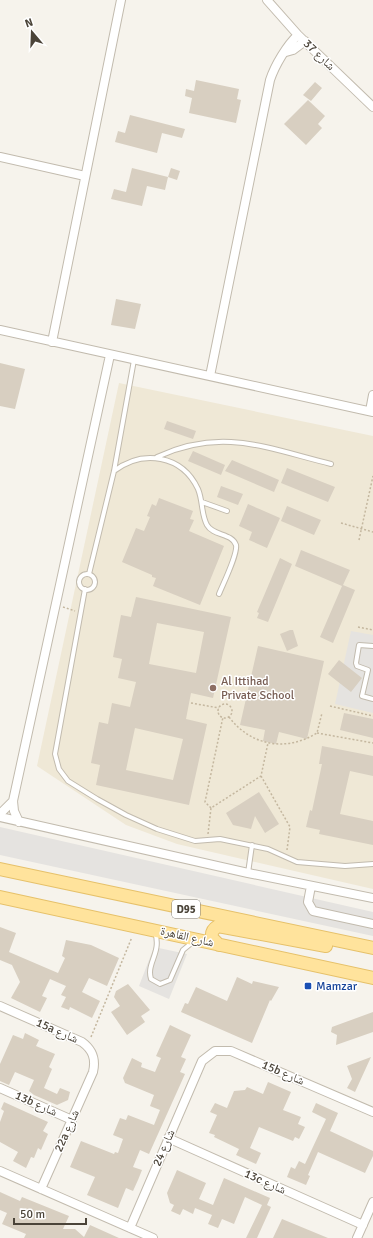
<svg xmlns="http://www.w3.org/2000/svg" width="373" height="1238" viewBox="0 0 373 1238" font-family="Signika,'Noto Naskh Arabic',sans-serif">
  <rect width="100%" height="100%" fill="#f6f3ec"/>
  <path fill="#efe8d6" d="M119,383L373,436V889L177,844L126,825L37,766Z"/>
  <path fill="#e5e3e0" d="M351,631L373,635V713L335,704Z
    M0,827L373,912V936L0,855Z
    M154,947L187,954L169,999L139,986Z"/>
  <path fill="#d8cfc1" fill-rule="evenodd" d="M196,80L239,89L237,99L241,100L236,123L189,113L192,98L185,96L186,89L194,91Z
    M315,82L322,88L311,101L303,95Z
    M308,100L325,116L318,124L322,128L306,145L284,124Z
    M130,115L185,129L182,138L162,133L157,153L115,142L118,131L125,133Z
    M132,168L168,177L165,190L147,186L142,206L111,199L114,189L126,192Z
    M171,168L180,171L177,180L168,177Z
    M116,299L141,304L135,329L111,325Z
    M0,363L25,369L15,409L0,406Z
    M167,421L196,431L193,439L164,429Z
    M193,451L225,465L221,475L188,461Z
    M232,460L279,480L274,492L225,471Z
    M287,468L335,487L328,502L281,483Z
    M221,486L243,494L238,505L217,497Z
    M159,498L193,511L190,519L194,520L189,531L224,546L200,605L153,586L156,578L152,577V575L122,562L136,528L144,531L150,517L147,516L152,504L156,506Z
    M248,504L280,518L267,548L249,540L252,532L239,526Z
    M287,506L321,520L314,535L281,521Z
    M301,550L350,570L343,585L355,590L333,643L320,637L342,586L295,566Z
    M280,558L292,564L268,622L257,618L259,613L257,612Z
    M136,597L231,617L213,698L191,693L186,719L207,724L189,805L96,785L100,765L91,763L99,722L108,724L112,703L130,707L136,682L118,678L122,659L113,657L121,615L131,617ZM157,623L204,632L196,673L149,664ZM135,728L183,739L173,780L126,770Z
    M290,630H293L298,646L287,651L280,634Z
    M258,646L324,661L307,739L279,732L276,744L263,741L265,730L240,725Z
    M339,660L362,678L351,692L328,674Z
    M344,713L373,719V738L340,730Z
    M322,746L373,756V776L350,771L340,814L373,821V845L319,834L320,830L306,827L310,810L312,811L322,764H319Z
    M259,792L279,824L265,833L255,816L251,829L233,825L226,813Z
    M0,927L16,933L9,952L58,973L65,958L62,956L66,940L91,945L119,958L107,986L89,978L82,992L100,1001L92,1018L70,1007L69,1010L61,1007L66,997L61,995L66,986L50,979L42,996L47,998L40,1012L11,998L20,982L12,965L0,960Z
    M237,977L252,984L253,981L279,987L271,1001L270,1000L252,1043L181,1012L185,1003L188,1004L196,987L227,1001Z
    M128,984L150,1010L141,1016L145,1022L127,1035L111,1012L120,1006L114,997L116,991Z
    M373,1012V1032L336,1045L337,1035L331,1032L332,1027Z
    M170,1025L191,1035L181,1057L186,1059L180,1072L185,1074L149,1154L140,1150L133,1167L142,1170L138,1180L133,1191L126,1188L118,1208L87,1195L95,1177L70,1167L81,1141L114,1154L115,1152L118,1153L123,1139L113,1135L120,1118L126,1120L128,1115L154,1125L160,1110L150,1106L154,1095L125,1083L123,1078L132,1058L142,1063L141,1067L155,1072L161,1058L156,1056Z
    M25,1033L39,1040L36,1046L55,1054L49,1067L52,1069L44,1088L57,1094L60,1088L70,1092L68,1100L57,1105L34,1095L29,1091L34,1080L15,1072L9,1085L0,1081V1064L13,1035L23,1039Z
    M371,1057L355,1092L347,1088L352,1079L347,1066Z
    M268,1082L291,1092L283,1110L301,1117L298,1124L305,1127L299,1139L295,1137L293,1141L259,1127L250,1148L261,1153L256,1164L236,1155L239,1149L214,1137L215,1135L209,1133L217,1115L210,1112L215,1103L227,1108L234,1091L245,1090L247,1087L263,1094Z
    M4,1102L48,1122L43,1131L48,1134L41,1150L38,1148L34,1158L31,1157L26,1168L13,1161L18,1152L0,1142V1122L4,1111L1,1109Z
    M316,1103L338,1113L330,1131L373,1151V1156L365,1173L318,1152L308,1175L310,1176L306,1185L287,1177L291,1167L295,1169L299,1161L305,1164L326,1119L312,1112Z
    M177,1170L206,1183L199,1199L213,1205L224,1178L270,1198L267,1205L271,1207L257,1238H246L262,1205L245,1197L234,1224L222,1219L218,1228L208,1224L212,1215L195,1208L193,1214L183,1209L180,1215L171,1211L174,1205L170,1203L167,1193Z
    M0,1192L20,1201L22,1197L69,1216L63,1229H75L84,1237L90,1225L119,1238H24L26,1234L2,1224L7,1213L0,1210Z
    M282,1219L328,1238H273Z"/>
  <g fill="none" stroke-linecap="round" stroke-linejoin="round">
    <defs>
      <path id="lane" d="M157,457C222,427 266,448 331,464
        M114,471C143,449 182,455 198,489C203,501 201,514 207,525C213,536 232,533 236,545C238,554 223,584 219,594
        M202,502L227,511
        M89,574L114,471L134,360
        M79 582a8 8 0 1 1 16 0a8 8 0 1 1-16 0Z
        M85,589L55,754L59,769L68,781L97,799L126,815L157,829L195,841L220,839L268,849L297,862L345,866L373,864
        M373,646L359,645L356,663L357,666L368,670L362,696L373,699
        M248,873L252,845
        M155,932C162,953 146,963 151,979L160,984L170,980L183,950L194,941"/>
      <path id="street" d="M267,0L298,35L373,107
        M286,52L293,50L305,41
        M0,157L85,176
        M0,330L373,412
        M52,342L121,0
        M210,376L270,80C275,65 287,45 298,35
        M370,411L373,395
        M0,814L13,801
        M0,817L248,873L373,898
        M19,822L14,811L13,801L110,355
        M311,886L308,902L313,911L373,924
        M0,1006L82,1042C93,1050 96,1059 93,1072L41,1189
        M0,1088L72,1120
        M168,1138L363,1225
        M0,1171L153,1238
        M130,1228L202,1061L215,1051H231L373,1112
        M357,1238L373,1202"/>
      <path id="primary" d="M0,869L373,948
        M0,897L373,978
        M219,945L212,938C211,932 213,929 218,926L326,946"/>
    </defs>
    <use href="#lane" stroke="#c2bbae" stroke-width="6"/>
    <use href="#street" stroke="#c2bbae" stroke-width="10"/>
    <use href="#primary" stroke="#e6c16a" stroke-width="14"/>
    <path stroke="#c4b79f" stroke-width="1.5" stroke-dasharray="2 2" stroke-linecap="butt" d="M341,523L373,532
      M359,540L373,476
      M63,607L75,611
      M358,627L373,630
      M191,703L219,708
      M218 711a7 7 0 1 1 14 0a7 7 0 1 1-14 0Z
      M330,706L373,716
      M229,717C251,746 286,752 317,733L322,713
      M317,733L373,743
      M261,776L290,827L287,850
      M211,808L205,802L223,717
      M208,834L211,808L261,776L268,743
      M91,1037L132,937"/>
    <use href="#lane" stroke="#fff" stroke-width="4"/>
    <use href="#street" stroke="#fff" stroke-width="8"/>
    <use href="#primary" stroke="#ffe39c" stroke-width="12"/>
  </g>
  <circle fill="#8d6e63" stroke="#fff" stroke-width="1.5" cx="213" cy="688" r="4"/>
  <rect fill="#1a4fb4" stroke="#fff" stroke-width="1.5" x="304" y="982" width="8" height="8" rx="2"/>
  <g text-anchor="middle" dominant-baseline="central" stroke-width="3" stroke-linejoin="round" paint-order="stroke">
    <rect fill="#fff" stroke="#817c74" stroke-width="1" x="172" y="900" width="28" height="18" rx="3"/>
    <g font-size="11" font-weight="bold" fill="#4b4439">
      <text x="186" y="909">D95</text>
    </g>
    <g font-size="12" fill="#4b4439" stroke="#fff">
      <text transform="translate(319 55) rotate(44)">شارع 37</text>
      <text transform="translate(187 937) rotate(13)">شارع القاهرة</text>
      <text transform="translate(57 1031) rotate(24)">15a شارع</text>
      <text transform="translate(283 1073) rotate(23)">15b شارع</text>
      <text transform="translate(36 1104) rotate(24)">13b شارع</text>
      <text transform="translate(67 1131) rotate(-66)">22a شارع</text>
      <text transform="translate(164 1148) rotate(-67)">شارع 24</text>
      <text transform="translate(265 1182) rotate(24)">13c شارع</text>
    </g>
    <g font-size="12" fill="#785e54" stroke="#fff" text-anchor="start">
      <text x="221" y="681">Al Ittihad<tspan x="221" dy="14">Private School</tspan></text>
    </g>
    <g font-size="12" fill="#164399" stroke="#fff" text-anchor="start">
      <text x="316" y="986">Mamzar</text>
    </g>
  </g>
  <g transform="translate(32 32) rotate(341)" stroke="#ffffff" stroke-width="3" paint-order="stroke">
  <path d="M0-3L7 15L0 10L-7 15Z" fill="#4b4439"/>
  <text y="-6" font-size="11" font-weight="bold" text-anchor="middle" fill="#4b4439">N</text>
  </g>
  <path d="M14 1218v6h72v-6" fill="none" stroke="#4b4439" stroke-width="2"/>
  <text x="20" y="1218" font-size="12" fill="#4b4439" stroke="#ffffff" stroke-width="3" paint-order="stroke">50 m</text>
</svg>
